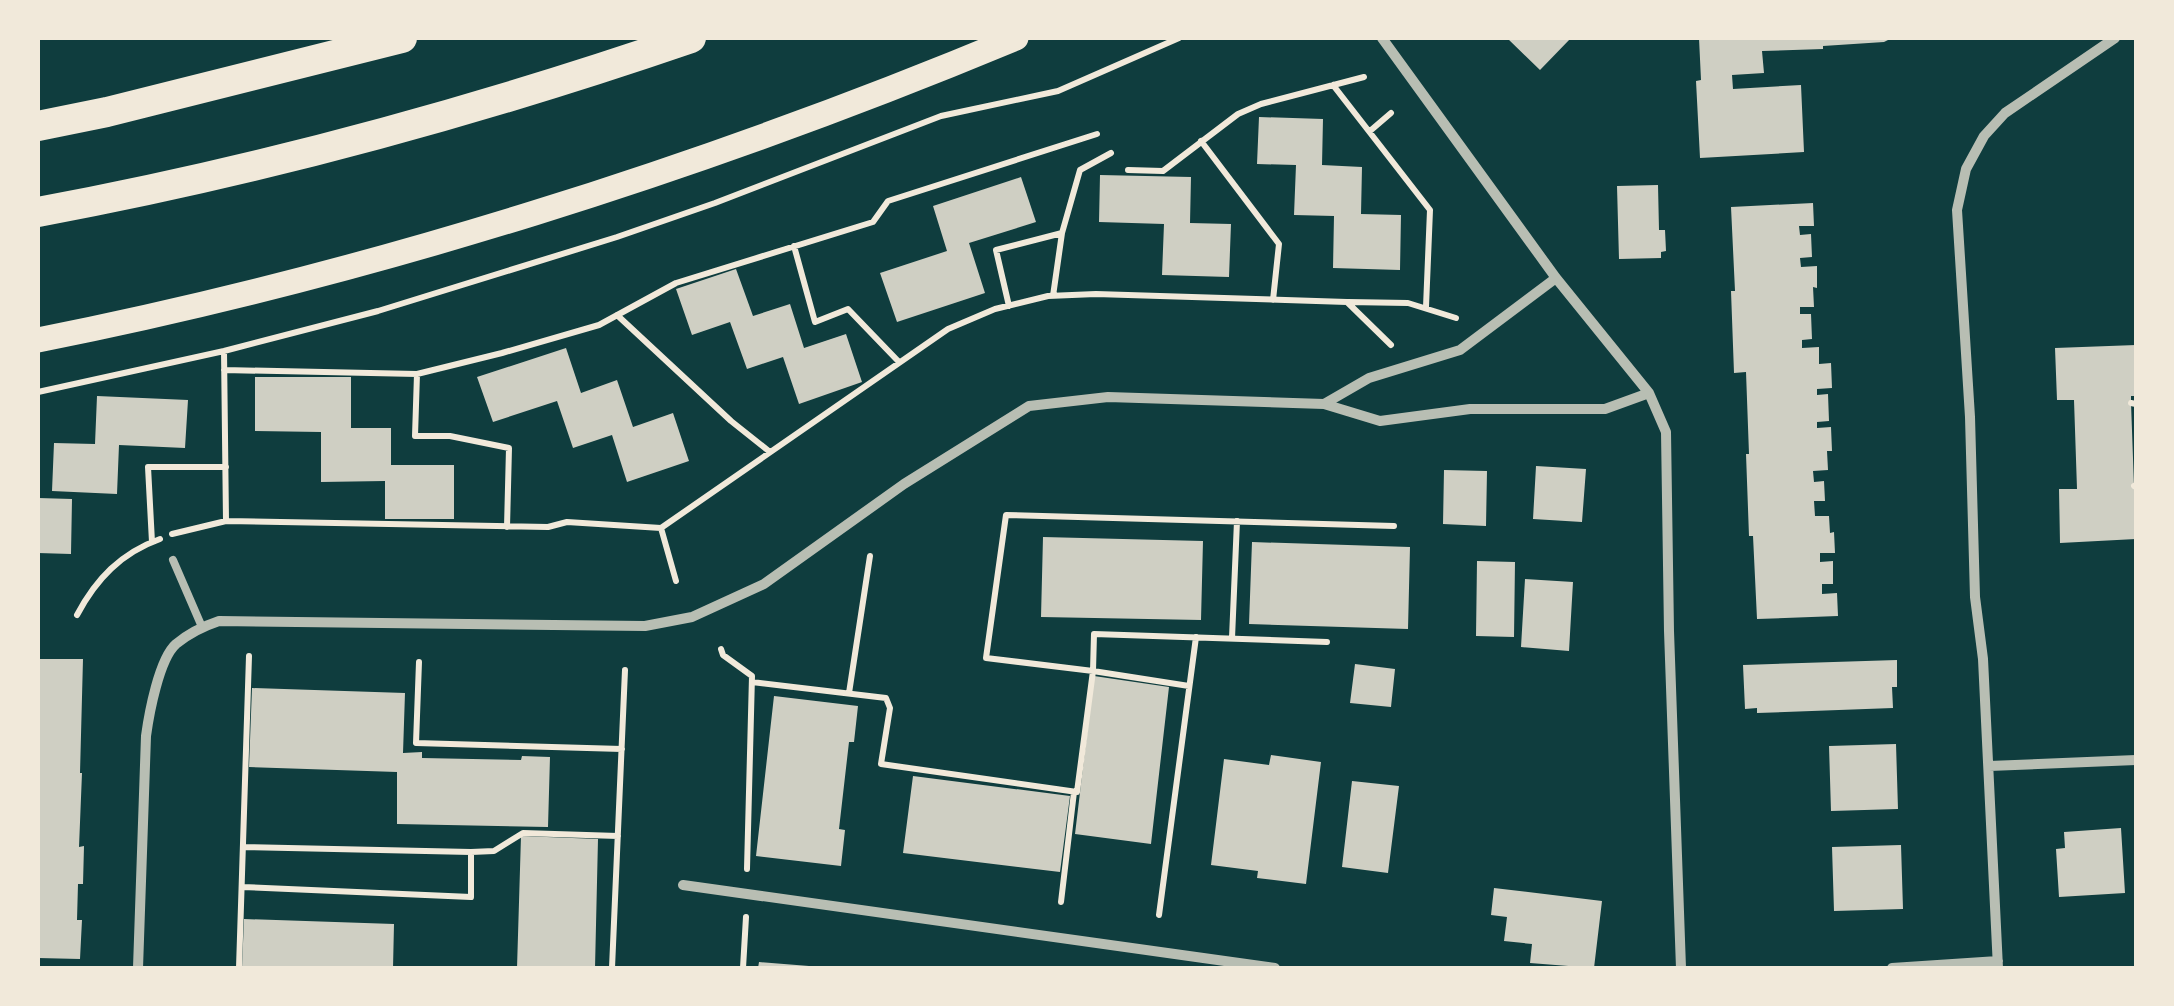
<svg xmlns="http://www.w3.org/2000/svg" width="2174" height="1006" viewBox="0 0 2174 1006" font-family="Barlow,sans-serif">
  <rect width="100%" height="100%" fill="#0f3d3e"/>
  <path fill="#cfcfc3" d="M1507,38H1571L1540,70Z
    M1699,38H1892L1884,42L1823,46V49L1762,51L1764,73L1732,75L1733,89L1801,85L1804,152L1700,158L1696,81L1701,80Z
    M1259,117L1323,119L1322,165L1362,167L1361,214L1401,215L1400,270L1333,268L1334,216L1294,215L1296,165L1257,164Z
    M1100,175L1191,177L1190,223L1231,224L1229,277L1162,275L1164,224L1099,222Z
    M1021,177L1036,222L969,243L985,293L897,322L880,273L947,251L933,206Z
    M1658,185L1659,230H1665L1666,251L1661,252V258L1619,259L1617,186Z
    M1813,203L1814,226H1799L1800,235L1811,234L1812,257L1800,258L1801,267L1817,266V288L1813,287L1814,307H1800V314H1811L1812,339L1802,340V348L1819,347V364L1831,363L1832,388L1817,389V395L1828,394L1829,421L1817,422V428L1831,427L1832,451H1827L1828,470L1813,471L1814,482L1824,481L1825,501H1814L1815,516H1829L1830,533L1834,532L1835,553H1820V562L1833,561V584H1822V594L1837,593L1838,616L1757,619L1753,536H1749L1746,454H1749L1746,372L1734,373L1731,291H1735L1731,207Z
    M736,269L753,316L790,304L804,348L846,334L862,382L799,404L783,357L747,369L730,322L692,335L676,289Z
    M2136,345V396H2131V403L2134,486H2136V539L2060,543L2059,489H2077L2074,400H2057L2055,348Z
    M566,348L581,393L617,380L633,427L673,413L689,461L627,482L612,435L573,448L557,401L493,422L477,377Z
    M255,377H351V428H391V465H454V519H385V481L321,482V432L255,431Z
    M97,396L188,400L185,448L119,445L117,494L52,491L54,443L95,444Z
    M1536,466L1586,469L1582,522L1533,519Z
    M1444,470L1487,471L1486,526L1443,524Z
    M38,498L72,499L71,554L38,553Z
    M1043,537L1203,541L1201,620L1041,617Z
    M1252,542L1410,547L1408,629L1249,624Z
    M1477,561L1515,562L1514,637L1476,636Z
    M1525,579L1573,582L1569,651L1521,647Z
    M38,659H83L80,773H82L79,847L84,846L83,884H78L77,920H82L80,959L38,958Z
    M1897,660V687H1892L1893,708L1757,713V708L1745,709L1743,665Z
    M1355,664L1395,669L1391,707L1350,703Z
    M1094,676L1169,687L1151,844L1075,834Z
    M252,688L405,693L403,753L422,752V758L521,760L522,756L550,757L548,827L397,824V772L249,767Z
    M774,696L858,706L854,742H849L839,829L845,830L841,866L756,856Z
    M1896,744L1898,809L1831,811L1829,746Z
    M1271,755L1321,762L1306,884L1257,878L1258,871L1211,865L1224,759L1269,765Z
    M913,776L1070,796L1060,872L903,853Z
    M1352,781L1399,786L1388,873L1342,867Z
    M2121,828L2125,893L2059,897L2056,849L2065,848L2064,832Z
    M521,836L598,839L595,968H517Z
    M1901,845L1903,909L1834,911L1832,847Z
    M1494,888L1602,901L1594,968L1530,963L1532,944L1504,941L1507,917L1491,915Z
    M244,919L394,924L393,968H242Z
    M759,962L809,966V968H758Z"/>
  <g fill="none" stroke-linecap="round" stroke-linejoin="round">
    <path stroke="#f1e9da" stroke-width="6" d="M1333,85L1430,210L1426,307
      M1370,131L1391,113
      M1201,141L1279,244L1273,300
      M1128,170L1163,171L1238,114L1261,104L1364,77
      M794,246L815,322L848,309L899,362
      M1053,296L1062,233L1080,170L1111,153
      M1348,302L1408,303L1456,318
      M1009,306L996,250L1062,233
      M617,315L731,421L770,452
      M224,351L226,521
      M224,370L417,374L502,353L599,325L676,283L873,222L888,201L1097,134
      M417,374L415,436H450L509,448L507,527
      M38,392L224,351L378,311L617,237L715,203L941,116L1058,91L1179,38
      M2131,403L2136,404
      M2134,486L2136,485
      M661,528L676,581
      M172,534L226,521L548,527L567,522L661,528L948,329L995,309L1048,296L1096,294L1347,302L1391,345
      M152,542L148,467H226
      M77,615C96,579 121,553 160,539
      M1232,638L1237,521
      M721,649L723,655L752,676L747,869
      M419,662L416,743L622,749
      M752,682L886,698L890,708L881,764L1077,792L1093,671L986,658L1006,515L1394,526
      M1189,686L1093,671L1094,634L1327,642
      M849,693L870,556
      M471,852L494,851L523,833L618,836
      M242,887L471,897V852L243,847
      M1061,902L1074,792
      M1159,915L1196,637
      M239,968L249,656
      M612,968L625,670
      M743,968L746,917"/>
    <path stroke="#b8beb3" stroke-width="8" d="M173,560L202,627"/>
    <path stroke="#b8beb3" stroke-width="10" d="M1382,38L1556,278L1649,393L1666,432L1669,631L1681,968
      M1324,404L1369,378L1460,350L1556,278
      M1989,766L2136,760
      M683,885L1275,968
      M138,968L146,736C149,714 159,659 176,644C188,634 204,626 219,621L645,626L692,617L764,584L904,484L1029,406L1108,397L1324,404L1380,421L1470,409H1605L1649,393
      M1892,968L1998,961
      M1998,968L1983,659L1975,597L1970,417L1957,210L1966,169L1984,136L2005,113L2115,38"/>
    <path stroke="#f1e9da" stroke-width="25" d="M38,340C370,274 704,168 1016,38"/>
    <path stroke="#f1e9da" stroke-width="30" d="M38,126L107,112L402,38
      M38,212C259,171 478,111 691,38"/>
  </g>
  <rect width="2174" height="1006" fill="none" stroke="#f1e9da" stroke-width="80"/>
</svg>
